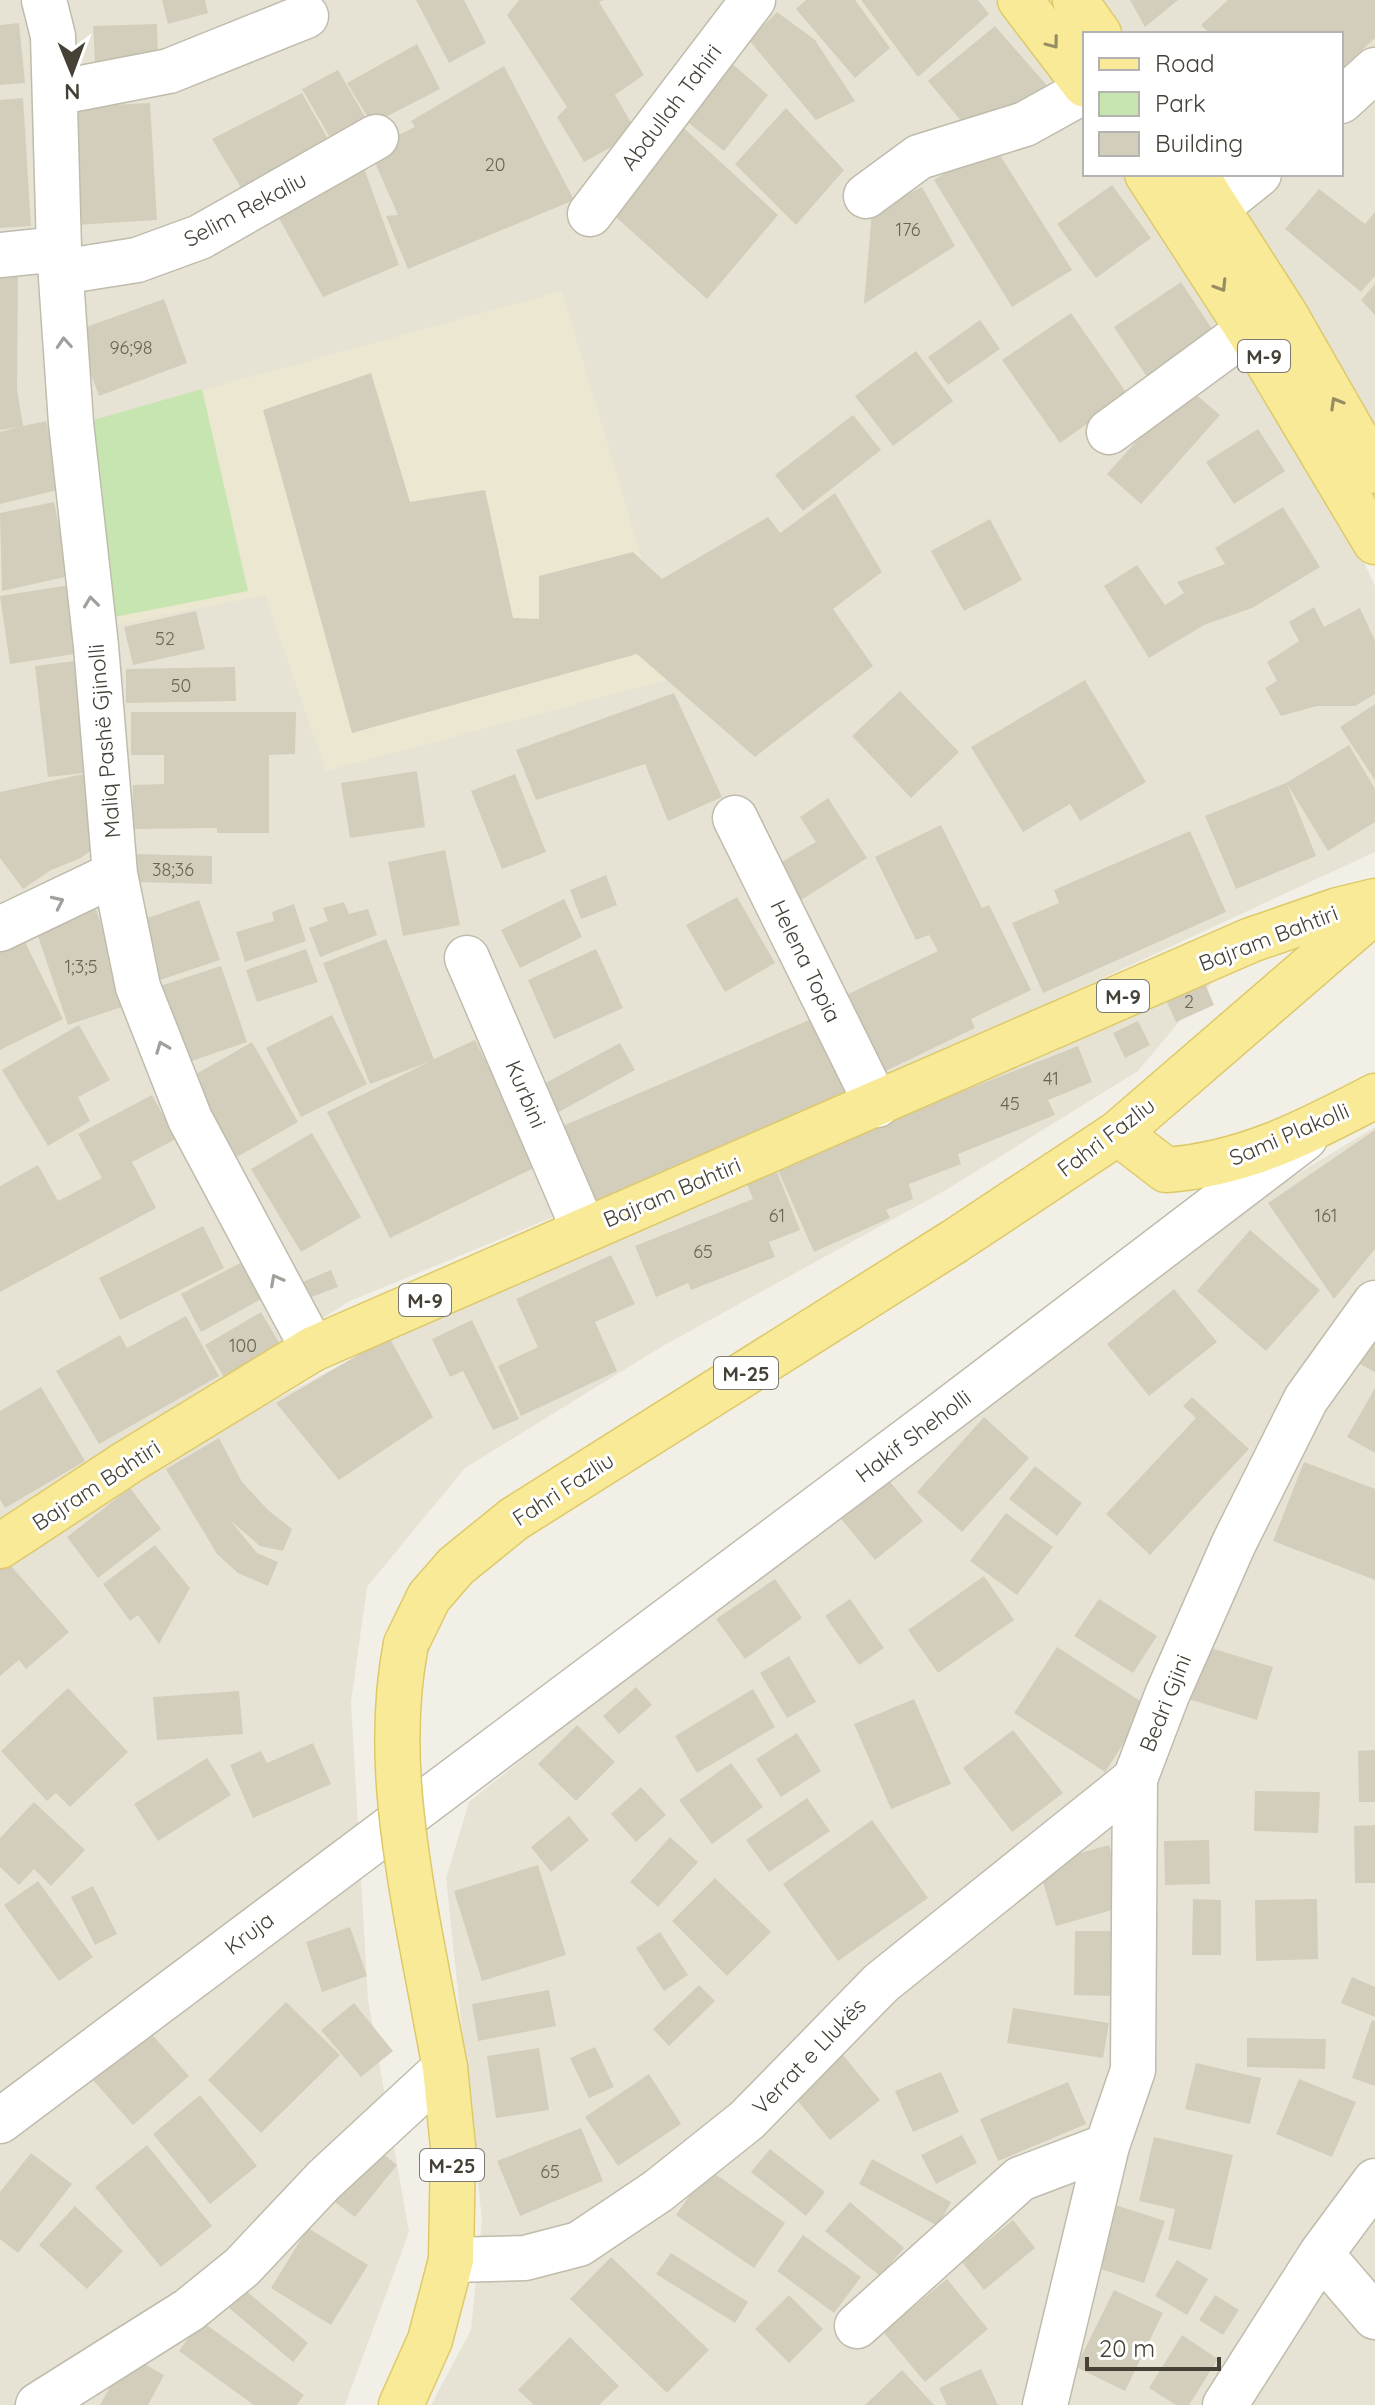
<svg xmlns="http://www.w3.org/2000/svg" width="1375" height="2405" viewBox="0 0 1375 2405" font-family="Quicksand,sans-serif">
  <rect width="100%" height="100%" fill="#f2f0e6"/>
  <path fill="#e6e3d5" d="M0,0H1004L1085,113V174H1129L1306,438L1375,586V852L856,1092L348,1302L0,1524Z
    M1037,0H1375V512L1156,174H1341V34H1085Z
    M1220,973L1138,1071L946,1190L661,1347L465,1468L367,1587L351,1702L368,1999L409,2232L345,2405H0V1570L232,1423L413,1326Z
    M1375,1127V2405H431L471,2330L482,2220L446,1878L469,1802L791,1545L1250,1203Z"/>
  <path fill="#ebe7d1" d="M562,291L677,677L326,771L265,595L110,626L76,425Z"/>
  <path fill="#c7e5b1" d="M202,389L248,591L109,618L76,425Z"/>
  <path fill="#d3cdbc" d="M162,0H205L208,13L168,24Z
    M416,0H464L486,43L449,63Z
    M519,0H604L599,2L644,75L615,95L637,133L584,162L557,117L567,107L507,15Z
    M806,0H855L890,48L855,78L796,9Z
    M861,0H978L989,14L918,77Z
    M1130,0H1178L1145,27Z
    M1228,0H1375V38L1341,70V34H1210L1201,25Z
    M777,12L815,40L855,101L816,120L749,40Z
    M19,23L25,83L0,85V25Z
    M157,24L158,60L95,62L93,26Z
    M995,26L1056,96L962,122L928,81Z
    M417,44L440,89L372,124L347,83Z
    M730,62L768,95L724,151L685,120Z
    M504,66L574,200L408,269L386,216L398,215L369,149L415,127L411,121Z
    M338,70L371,127L336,148L302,89Z
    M302,93L332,146L243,191L212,139Z
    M23,98L31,226L0,228V100Z
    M150,103L157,220L76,225L70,107Z
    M786,108L844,170L796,225L735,164Z
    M676,121L778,215L707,299L607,209Z
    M993,144L1072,270L1012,307L934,180Z
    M361,160L399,265L323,297L272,206Z
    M1112,185L1151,238L1096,278L1057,224Z
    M922,187L955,246L864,304L872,212Z
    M1319,189L1365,224L1375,212V276L1361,292L1285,229Z
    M18,267L17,389L23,426L46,421L62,489L0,504V432L18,427L0,430V272Z
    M1181,282L1214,332L1147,377L1114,327Z
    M1375,284V315L1361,300Z
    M164,299L187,363L99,396L75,331Z
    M1071,313L1128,395L1060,443L1002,360Z
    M980,320L1000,349L948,385L928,357Z
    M916,351L953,401L893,446L855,396Z
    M371,373L410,502L485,490L513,618L539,619V576L633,552L662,579L768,517L780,533L835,493L882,572L833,609L873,666L755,757L637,654L352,733L263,410Z
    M1186,386L1220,415L1141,504L1107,474Z
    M853,415L881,450L803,511L775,475Z
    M1258,429L1285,471L1234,504L1206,462Z
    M54,502L69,576L2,591L0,513Z
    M1283,507L1320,567L1252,608L1204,625L1149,658L1104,586L1137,565L1165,605L1184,593L1177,582L1225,564L1215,548Z
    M990,519L1022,580L964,611L931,551Z
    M70,585L81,653L10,664L0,596Z
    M1314,607L1324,627L1360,608L1375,641V694L1355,706H1317L1281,716L1265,688L1277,681L1267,662L1299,641L1289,622Z
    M196,611L205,649L133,665L124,627Z
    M83,660L100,843L81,858L51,870L23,889L0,858V792L93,772L48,777L35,666Z
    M235,667L236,701L126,703V669Z
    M1085,680L1146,782L1080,821L1070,804L1023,832L971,747Z
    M900,691L959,752L911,798L852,736Z
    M674,693L722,797L668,821L645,764L536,800L516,750Z
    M1375,704V780L1340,727Z
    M131,712H296L295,754L269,755V833H217V828L132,829L133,785L164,784V755H131Z
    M1349,745L1375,789V822L1328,851L1287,784L1316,856L1236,889L1205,816L1286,783Z
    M417,771L425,827L350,838L341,783Z
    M515,774L546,852L502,869L471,791Z
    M828,798L867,858L795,904L773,867L816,842L800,817Z
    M941,825L982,908L989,905L1031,990L971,1019L975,1028L873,1077L836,1000L938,951L929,935L916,940L875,857Z
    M1190,831L1226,912L1043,993L1012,923L1059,903L1054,890Z
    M445,850L460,925L403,936L388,862Z
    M135,854L212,856V884L135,882Z
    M606,875L617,905L581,919L570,890Z
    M737,897L775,963L725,992L686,925Z
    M564,899L582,937L520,968L501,930Z
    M199,900L220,960L154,982L133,923Z
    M344,902L349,914L368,909L377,935L320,957L309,928L328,921L323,908Z
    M294,904L306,941L245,962L236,932L274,921L272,912Z
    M95,906L128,1005L68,1025L35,927Z
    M19,930L63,1019L0,1050V940Z
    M386,939L434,1059L475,1040L538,1166L390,1238L327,1112L429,1062L370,1084L323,963Z
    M306,949L318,982L257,1002L246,970Z
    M596,949L623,1008L554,1039L528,980Z
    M221,966L247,1042L186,1063L160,986Z
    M1203,979L1214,1005L1176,1022L1164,996Z
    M823,1014L856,1092L597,1203L563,1126Z
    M332,1015L367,1084L301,1117L266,1048Z
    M1138,1021L1150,1045L1125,1058L1113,1033Z
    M79,1025L110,1080L78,1097L90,1121L48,1146L2,1070Z
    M252,1042L298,1122L237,1157L191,1077Z
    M620,1043L635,1070L557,1113L542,1085Z
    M1078,1046L1092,1082L1048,1100L1055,1115L958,1154L961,1164L909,1184L913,1199L886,1210L890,1218L814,1252L777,1168L854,1134Z
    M152,1095L176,1139L132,1162L156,1208L0,1292V1186L38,1165L58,1201L102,1178L78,1134Z
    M1375,1130V1249L1334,1299L1268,1203Z
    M312,1133L361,1217L301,1252L251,1169Z
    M777,1172L800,1230L769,1242L775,1257L691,1290L688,1283L656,1297L635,1246L753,1199L747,1184Z
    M203,1226L224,1268L120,1320L99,1278Z
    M1250,1230L1320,1290L1266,1351L1197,1291Z
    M611,1255L635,1304L595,1322L617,1371L521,1416L498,1366L538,1347L516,1299Z
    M246,1260L265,1297L201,1332L181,1294Z
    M331,1270L338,1287L306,1299L300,1283Z
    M1174,1289L1217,1342L1149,1396L1107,1344Z
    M261,1312L281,1346L225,1379L205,1345Z
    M186,1316L219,1376L99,1444L56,1371L120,1335L127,1348Z
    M472,1320L519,1419L493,1430L463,1371L450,1377L432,1339Z
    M1375,1322V1372L1354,1361Z
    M389,1337L433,1417L339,1480L276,1403Z
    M41,1387L85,1461L5,1508L0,1499V1411Z
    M1375,1388V1453L1347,1437Z
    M1192,1397L1249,1449L1150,1555L1106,1514L1196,1418L1183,1406Z
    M984,1417L1029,1458L962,1532L917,1492Z
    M219,1438L242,1482L268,1510L292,1529L283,1551L260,1546L230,1520L257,1553L278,1562L268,1586L238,1573L217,1554L166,1469Z
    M1304,1462L1375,1489V1580L1273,1541Z
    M1035,1466L1082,1503L1057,1536L1009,1499Z
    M885,1476L923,1521L875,1560L837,1514Z
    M130,1488L161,1529L98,1578L67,1537Z
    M1006,1513L1053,1547L1017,1595L970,1561Z
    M155,1545L190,1588L159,1644L138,1615L130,1621L103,1584Z
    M4,1558L69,1632L26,1669L19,1660L0,1676V1561Z
    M984,1576L1014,1620L938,1673L908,1630Z
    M775,1579L802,1618L745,1659L716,1619Z
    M850,1599L884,1648L859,1665L825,1616Z
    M1099,1599L1157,1636L1133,1673L1074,1636Z
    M1198,1644L1273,1667L1257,1720L1182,1697Z
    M1057,1647L1148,1706L1105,1772L1014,1713Z
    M789,1656L816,1702L787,1718L760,1673Z
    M636,1687L652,1705L619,1734L603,1716Z
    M68,1688L128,1752L70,1807L56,1793L47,1801L1,1751Z
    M753,1689L775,1727L697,1773L675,1736Z
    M239,1691L243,1734L157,1740L153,1697Z
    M914,1699L951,1784L891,1809L854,1724Z
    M577,1725L615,1762L576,1801L538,1764Z
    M1013,1730L1063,1793L1012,1832L963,1768Z
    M797,1733L821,1771L781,1797L756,1759Z
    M313,1743L331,1784L253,1818L230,1765L261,1751L267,1763Z
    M1375,1750V1802H1359L1358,1751Z
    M207,1758L231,1795L158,1841L134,1804Z
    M731,1763L763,1807L712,1844L679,1800Z
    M641,1787L666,1815L636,1842L611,1814Z
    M1255,1791L1320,1792L1318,1833L1254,1831Z
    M807,1798L830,1831L769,1872L746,1840Z
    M34,1802L85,1850L51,1886L34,1869L19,1885L0,1867V1838Z
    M569,1816L589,1840L551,1872L531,1847Z
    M872,1820L928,1898L838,1961L783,1884Z
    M1375,1825V1883H1355L1354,1826Z
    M670,1837L698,1862L658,1907L630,1882Z
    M1209,1840L1210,1884L1165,1885L1164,1841Z
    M1109,1845L1126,1906L1056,1926L1038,1865Z
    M538,1865L566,1955L482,1981L454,1891Z
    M715,1878L771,1932L727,1976L672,1921Z
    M38,1881L93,1957L59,1981L4,1905Z
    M93,1886L117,1934L95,1945L71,1897Z
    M1193,1899L1221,1900V1955H1192Z
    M1317,1899L1318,1959L1256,1961L1255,1900Z
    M350,1927L367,1976L322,1992L306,1942Z
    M1075,1931H1119L1118,1996L1074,1995Z
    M660,1932L688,1975L664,1991L636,1948Z
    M1352,1977L1375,1987V2017L1341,2003Z
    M699,1985L715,2001L669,2046L653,2029Z
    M549,1990L556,2026L478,2041L472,2004Z
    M286,2002L340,2055L261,2133L208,2080Z
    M354,2003L393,2051L361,2077L321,2030Z
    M1013,2008L1109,2023L1103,2058L1007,2043Z
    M1372,2020L1375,2021V2086L1352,2078Z
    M148,2030L189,2076L133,2125L92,2079Z
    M1247,2038L1326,2039L1325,2069L1247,2067Z
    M595,2047L614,2087L589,2098L570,2058Z
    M539,2048L549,2110L496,2118L487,2056Z
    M843,2055L880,2100L830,2140L793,2095Z
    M1196,2063L1261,2078L1250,2124L1185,2109Z
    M941,2072L959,2112L913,2132L895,2091Z
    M649,2074L681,2124L618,2166L585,2117Z
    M1299,2079L1356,2102L1332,2157L1276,2134Z
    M1068,2082L1086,2124L998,2161L980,2119Z
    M200,2095L257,2166L210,2204L153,2134Z
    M581,2128L603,2181L520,2216L497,2161Z
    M962,2135L977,2163L936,2184L921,2155Z
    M1154,2137L1233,2155L1211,2250L1168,2240L1175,2209L1139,2201Z
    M147,2145L212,2226L161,2267L95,2187Z
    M373,2146L397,2165L355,2217L331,2199Z
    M770,2149L825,2192L806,2216L751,2172Z
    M31,2153L72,2184L18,2253L0,2239V2192Z
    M872,2159L951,2202L938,2226L859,2184Z
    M708,2169L785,2223L754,2268L676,2215Z
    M850,2202L904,2248L880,2276L825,2231Z
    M1109,2203L1165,2221L1144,2283L1088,2265Z
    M75,2206L123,2251L87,2289L39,2245Z
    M1013,2220L1035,2248L984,2290L962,2262Z
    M308,2228L368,2265L331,2325L271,2288Z
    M803,2235L861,2277L834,2313L777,2271Z
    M671,2253L748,2302L735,2323L656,2274Z
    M611,2257L709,2350L667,2393L570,2299Z
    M1177,2260L1208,2279L1187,2315L1155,2296Z
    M947,2279L988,2329L925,2382L883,2332Z
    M245,2290L308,2343L293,2362L229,2308Z
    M1114,2290L1163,2313L1125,2391L1076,2367Z
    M789,2295L823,2329L789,2363L755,2329Z
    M1215,2295L1239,2310L1223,2335L1199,2320Z
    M201,2321L304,2395L297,2405H254L179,2351Z
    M1182,2335L1218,2359L1189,2405H1176L1149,2388Z
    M570,2337L619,2386L599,2405H534L518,2390Z
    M128,2355L164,2375L148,2405H100Z
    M981,2369L998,2405H947L939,2388Z
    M902,2370L934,2405H865Z"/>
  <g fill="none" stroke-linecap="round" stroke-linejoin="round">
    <defs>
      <path id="minor" d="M44,0L53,36L59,249L71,423L96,646L115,874L138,987L190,1119L313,1349
        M55,93L169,71L306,16
        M1341,101L1375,70
        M866,196L919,157L1025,124L1070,99L1085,86
        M590,214L753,0
        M1189,230L1259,174
        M0,255L59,249
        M61,272L137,260L200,237L376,137
        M1109,432L1233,341L1280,310
        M735,818L877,1105
        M0,929L115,874
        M467,958L584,1230
        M0,2121L937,1418L1305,1138
        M1321,2254L1375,2317
        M451,2260L525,2258L579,2244L658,2191L747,2120L881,1983L1135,1779
        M857,2326L1020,2179L1107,2146
        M38,2405L189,2310L242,2267L324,2180L445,2068
        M1045,2405L1107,2146L1133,2070L1135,1779L1167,1695L1234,1543L1306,1399L1375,1303
        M1225,2405L1321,2254L1375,2181"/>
      <path id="major" d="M1020,0L1085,85
        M1075,0L1099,34
        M1147,174L1249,331L1375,542
        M1195,174L1285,314L1375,471
        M1118,1133L1166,1170C1245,1164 1306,1132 1375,1096
        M0,1546L128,1462L313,1349L1251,940L1338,910L1375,901
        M406,1644L429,1597L456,1566L514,1519L955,1241L1118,1133L1375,911
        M401,2405L430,2340L451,2260L453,2147L445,2068L417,1919"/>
    </defs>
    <use href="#minor" stroke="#c0bcac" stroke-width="47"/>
    <use href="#major" stroke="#dec969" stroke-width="47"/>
    <use href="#minor" stroke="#fff" stroke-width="44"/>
    <use href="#major" stroke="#f9ea98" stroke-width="44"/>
    <defs>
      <path id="major-bridge" d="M406,1644C388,1736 401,1828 417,1919"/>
    </defs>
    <use href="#major-bridge" stroke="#dec969" stroke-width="47" stroke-linecap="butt"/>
    <use href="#major-bridge" stroke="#f9ea98" stroke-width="44"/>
  </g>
  <defs><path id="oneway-chevron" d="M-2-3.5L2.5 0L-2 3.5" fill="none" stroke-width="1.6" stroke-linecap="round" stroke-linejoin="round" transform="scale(2)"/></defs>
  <g stroke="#968d62">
    <use href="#oneway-chevron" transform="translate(1053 43) rotate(53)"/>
    <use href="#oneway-chevron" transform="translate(1221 286) rotate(58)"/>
    <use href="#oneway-chevron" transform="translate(1336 403) rotate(-120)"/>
  </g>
  <g stroke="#a2a09a">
    <use href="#oneway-chevron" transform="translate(64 343) rotate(-94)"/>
    <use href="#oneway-chevron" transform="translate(91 602) rotate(-97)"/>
    <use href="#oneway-chevron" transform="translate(58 902) rotate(-25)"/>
    <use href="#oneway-chevron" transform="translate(162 1047) rotate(-111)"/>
    <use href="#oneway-chevron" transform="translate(276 1280) rotate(-118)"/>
  </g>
  <g text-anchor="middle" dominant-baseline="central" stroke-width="6" stroke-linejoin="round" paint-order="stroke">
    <g font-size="18" fill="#686458">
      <text x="495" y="164">20</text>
      <text x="908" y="229">176</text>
      <text x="131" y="347">96;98</text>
      <text x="165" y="638">52</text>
      <text x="181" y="685">50</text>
      <text x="173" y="869">38;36</text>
      <text x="81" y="966">1;3;5</text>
      <text x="1189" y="1001">2</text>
      <text x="1051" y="1078">41</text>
      <text x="1010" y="1103">45</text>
      <text x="777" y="1215">61</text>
      <text x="1326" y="1215">161</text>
      <text x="703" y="1251">65</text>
      <text x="243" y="1345">100</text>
      <text x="550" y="2171">65</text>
    </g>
    <g fill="#fff" stroke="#7d7a72" stroke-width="2">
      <rect x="1238" y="340" width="52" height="32" rx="6"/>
      <rect x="1097" y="980" width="52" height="32" rx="6"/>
      <rect x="399" y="1284" width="52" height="32" rx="6"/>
      <rect x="714" y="1357" width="64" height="32" rx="6"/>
      <rect x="420" y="2149" width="64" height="32" rx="6"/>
    </g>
    <g font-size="20" font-weight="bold" fill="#454136">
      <text x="1264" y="356">M-9</text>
      <text x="1123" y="996">M-9</text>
      <text x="425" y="1300">M-9</text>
      <text x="746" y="1373">M-25</text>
      <text x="452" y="2165">M-25</text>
    </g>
    <g font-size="22" fill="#454136" stroke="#fff">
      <text transform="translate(671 107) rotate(-53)">Abdullah Tahiri</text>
      <text transform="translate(245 209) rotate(-28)">Selim Rekaliu</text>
      <text transform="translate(104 741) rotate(-95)">Maliq Pashë Gjinolli</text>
      <text transform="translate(1268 938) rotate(-21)">Bajram Bahtiri</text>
      <text transform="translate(806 961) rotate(64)">Helena Topia</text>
      <text transform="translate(526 1094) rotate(67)">Kurbini</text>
      <text transform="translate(1289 1134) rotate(-23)">Sami Plakolli</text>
      <text transform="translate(1106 1137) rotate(-37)">Fahri Fazliu</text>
      <text transform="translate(672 1192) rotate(-23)">Bajram Bahtiri</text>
      <text transform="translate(913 1436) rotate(-37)">Hakif Sheholli</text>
      <text transform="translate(96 1485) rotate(-33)">Bajram Bahtiri</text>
      <text transform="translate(563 1489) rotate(-33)">Fahri Fazliu</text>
      <text transform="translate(1165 1703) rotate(-68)">Bedri Gjini</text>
      <text transform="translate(249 1933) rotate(-37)">Kruja</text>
      <text transform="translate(809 2056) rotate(-46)">Verrat e Llukës</text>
    </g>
  </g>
  <rect x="1083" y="32" width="260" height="144" fill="#ffffff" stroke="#b5b3af" stroke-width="2"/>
  <rect x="1099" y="58" width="40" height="12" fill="#f9ea98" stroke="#b5b3af" stroke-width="2"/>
  <text x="1155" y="72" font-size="24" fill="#454136">Road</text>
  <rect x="1099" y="92" width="40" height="24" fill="#c7e5b1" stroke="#b5b3af" stroke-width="2"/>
  <text x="1155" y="112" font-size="24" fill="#454136">Park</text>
  <rect x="1099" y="132" width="40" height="24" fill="#d3cdbc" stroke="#b5b3af" stroke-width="2"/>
  <text x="1155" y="152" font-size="24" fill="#454136">Building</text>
  <g transform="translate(72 72) rotate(179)" stroke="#ffffff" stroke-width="6" paint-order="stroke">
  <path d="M0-6L14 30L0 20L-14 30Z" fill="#454136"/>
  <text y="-12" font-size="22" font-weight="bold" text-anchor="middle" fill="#454136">N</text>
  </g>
  <path d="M1087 2357v12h132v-12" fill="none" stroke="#454136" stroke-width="4"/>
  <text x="1099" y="2357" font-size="24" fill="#454136" stroke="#ffffff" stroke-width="6" paint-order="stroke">20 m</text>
</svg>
